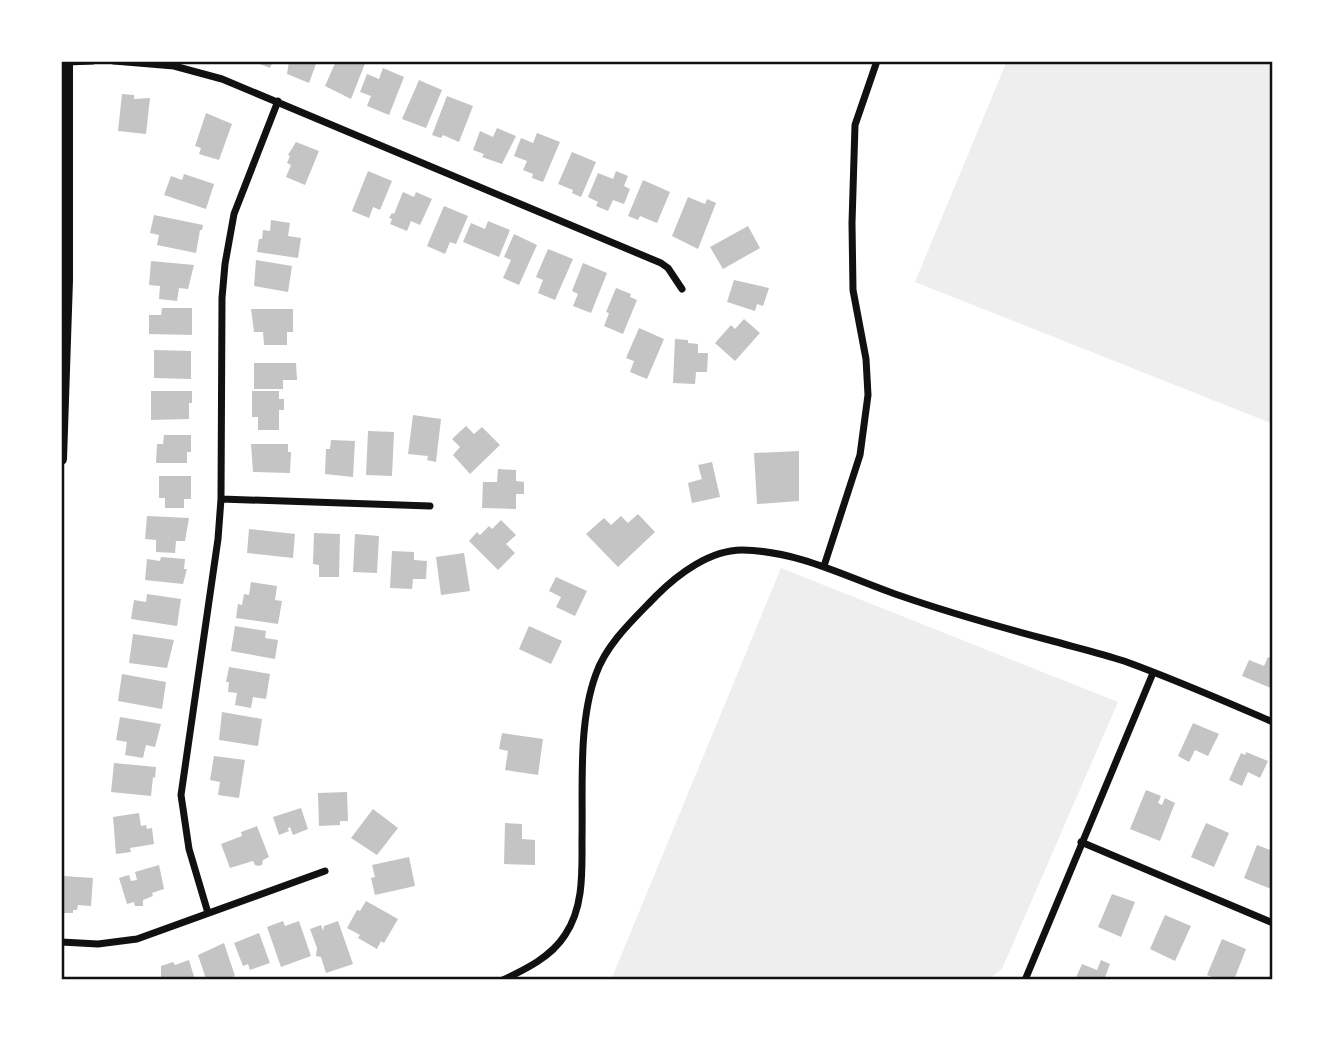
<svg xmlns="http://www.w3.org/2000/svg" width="1334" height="1041" viewBox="0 0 1334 1041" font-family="Ubuntu,sans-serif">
  <rect width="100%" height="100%" fill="#fff"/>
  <path fill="#eee" d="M1007,61H1273V424L915,282Z
    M781,568L1118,702L1002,969L988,980H611Z"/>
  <path fill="#c4c4c4" d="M253,61H273L270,68Z
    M289,61H317L309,83L287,74Z
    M336,61H366L351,99L325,86Z
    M383,68L404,77L389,115L367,106L371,96L360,92L367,74L379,79Z
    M419,80L442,90L426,128L402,119Z
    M122,94L134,95V99L150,98L146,134L118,131Z
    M447,96L473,106L459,142L443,135L441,138L432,135Z
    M206,113L232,124L219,160L199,154L201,148L195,146Z
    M497,128L516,136L502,164L482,157L484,154L473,150L480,131L493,137Z
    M537,133L560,142L543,182L532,178L533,174L523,170L527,161L514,156L521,138L533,143Z
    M296,142L319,151L305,185L286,177L291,165L287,163L290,156L288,155Z
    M572,152L596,162L581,197L572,193L573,190L558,184Z
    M368,171L392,181L380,210L373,207L369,218L352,211Z
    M616,171L628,176L624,186L630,189L624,204L613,200L608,211L596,206L598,202L588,197L598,173L613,179Z
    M184,174L214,184L206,209L164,195L171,176L182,180Z
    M643,180L670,192L657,223L640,216L638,220L628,216Z
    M403,192L414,197L416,192L432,199L420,225L411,221L407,231L390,224L392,219L389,218L392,213L394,214Z
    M688,197L705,204L707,199L716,203L698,249L672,236Z
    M444,206L468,216L456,244L450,242L445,254L427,246Z
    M154,215L203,225L202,230H200L196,253L157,245L159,235L150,233Z
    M271,220L290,223L288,236L301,238L298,258L257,252L259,239H262L263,230L270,231Z
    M488,221L510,230L499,257L463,242L471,223L485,229Z
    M748,226L760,248L723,269L710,247Z
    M514,234L537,245L519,285L503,278L511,260L504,257Z
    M548,249L573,259L555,300L538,293L543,280L536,277Z
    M256,260L292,266L288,292L254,286Z
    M151,261L194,265L188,289L179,288L177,301L159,299L160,286L149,285Z
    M583,263L607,273L591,313L573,306L578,294L572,291Z
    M734,280L769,288L763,306L757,304L755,311L727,302Z
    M616,288L631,294L630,297L637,300L623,334L604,326L609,313L606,312Z
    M162,308H192V335L149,334V315H161Z
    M251,309H293V332H287V345H264L263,332H254Z
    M744,319L760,333L735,361L715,343L731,325L735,329Z
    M639,328L664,339L647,379L630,372L634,361L626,358Z
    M675,339L688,340V343L698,344V353H708L707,372H696L695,384L673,383Z
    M154,350L191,351V379L154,378Z
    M254,363H296L297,380H283V389H254Z
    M151,391H192V403H189V419L151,420Z
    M252,391H279V399H284V410H279V430H258V417H252Z
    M413,415L441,419L436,462L427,460L428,456L408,454Z
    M466,426L474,434L482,427L500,445L470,474L453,455L460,447L452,439Z
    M368,431L394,432L392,476L366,475Z
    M164,435H191V452H187V463H156L157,444H163Z
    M331,440L355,441L353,477L325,474L326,449H330Z
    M251,444H288V452H291L290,473L253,472Z
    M799,451V501L757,504L754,453Z
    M712,462L720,497L692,503L688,483L702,479L698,465Z
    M498,469L516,470V481L524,482V494H516V509L482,508L483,482H497Z
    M159,476H191V499H184V508H165V498H159Z
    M638,514L655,532L618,567L586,534L604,518L611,525L621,516L628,523Z
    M147,516L189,518L185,541H176L175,553L156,552V540L145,539Z
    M501,520L516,535L506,544L515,553L498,570L469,541L477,532L480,535L489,526L492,529Z
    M249,529L295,534L293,558L247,553Z
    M314,533L340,534L339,577H319V565L313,564Z
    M355,534L379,536L377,573L353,572Z
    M392,551L414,552V560L427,561L426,579H413L412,589L390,588Z
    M464,553L470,591L441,595L436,557Z
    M161,557L185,559L184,569H187L183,584L145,580L147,559L160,561Z
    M556,577L587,591L575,616L556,607L561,597L549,591Z
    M251,582L277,586L275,600L282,601L278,624L236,618L238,604L242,605L244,594L249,595Z
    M147,594L181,599L177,626L131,619L134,600L146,602Z
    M235,626L266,631L265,638L278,640L275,659L231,651Z
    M529,626L562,641L551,664L519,649Z
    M133,634L174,640L167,668L129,663Z
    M1268,657L1273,659V689L1242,676L1249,660L1264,666Z
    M229,667L270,674L266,699L253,697L251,708L235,705L237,693L228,692L229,682H226Z
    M122,674L166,682L162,709L118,701Z
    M222,712L262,719L258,746L219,740Z
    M120,717L161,724L155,747L146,745L143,758L125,755L127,742L116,740Z
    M1193,723L1219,734L1208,756L1195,750L1189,762L1178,756Z
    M502,733L543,739L538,775L505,770L508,751L499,749Z
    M1246,752L1268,761L1260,778L1248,772L1242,786L1229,780L1241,753L1245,755Z
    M214,756L245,760L239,798L218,795L220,782L210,780Z
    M114,763L156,767L155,778L153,777L151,796L111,792Z
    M1146,790L1161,796L1158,803L1162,805L1165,798L1175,803L1160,841L1130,829Z
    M347,792L348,821H340V825L319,826L318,793Z
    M301,808L308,829L293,835L290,827L288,828L289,831L279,835L273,817Z
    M373,809L398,828L377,855L351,838Z
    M139,813L141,826L146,825L147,829L152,828L154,844L130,848L131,852L116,854L113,817Z
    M505,823L522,824V839L535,840V865L504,864Z
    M1206,823L1229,833L1214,867L1191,857Z
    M257,826L269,857L263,860L262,865L258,866L255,865L253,861L230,868L221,844L242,836L241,832Z
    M1257,845L1273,851L1270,866L1273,867L1271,889L1244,878Z
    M409,857L415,886L375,895L371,878L375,877L372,865Z
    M159,865L164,889L152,893L153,896L143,900V906H135L134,902L127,904L119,878L129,875L131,881L137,880L135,872Z
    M63,876L93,878L91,906L78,905L77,910H73V913H63Z
    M1112,894L1135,902L1121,937L1098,927Z
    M366,901L398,919L384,943L381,941L377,949L358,938L360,935L347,928L357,910L360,911Z
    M1165,915L1191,926L1175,961L1150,949Z
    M283,921L285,926L299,921L311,956L281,967L267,927Z
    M338,921L353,964L326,973L321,957L316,956L317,948L310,929L321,925L323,931L324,926Z
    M259,933L270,963L250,970L248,964L243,966L234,943Z
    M1222,939L1246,949L1234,980H1219L1207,975Z
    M224,943L235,976L224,980H213L212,977L206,979L198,955Z
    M189,960L195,980H161V966L173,962L175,965Z
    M1101,960L1110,964L1104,980H1075L1082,964L1097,970Z"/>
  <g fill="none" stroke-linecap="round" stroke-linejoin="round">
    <path stroke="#111" stroke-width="7" d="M114,61L174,66L222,79L661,263L668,268L682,289
      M66,62L93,61
      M221,499L430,506
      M824,566L860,455L868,395L866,359L853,290L852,223L855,125L877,61
      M1081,842L1273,923
      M208,913L189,849L181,795L218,539L221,499L222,298L225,264L234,214L278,101
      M61,942L98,944L137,939L325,871
      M503,980C526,969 551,957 565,935C584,907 582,871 582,839C583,787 578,722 596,674C607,643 634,619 656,596C678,574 710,550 742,550C800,551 848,578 901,596C950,613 1000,627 1049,640C1074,647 1100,653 1124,661C1174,679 1224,701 1273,722
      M1025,980L1153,673"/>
    <path stroke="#111" stroke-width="12" d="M61,459L67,280V61"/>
  </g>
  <rect width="1334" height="1041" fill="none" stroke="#ffffff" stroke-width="126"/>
  <rect x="63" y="63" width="1208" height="915" fill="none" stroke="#111" stroke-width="2.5"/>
</svg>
